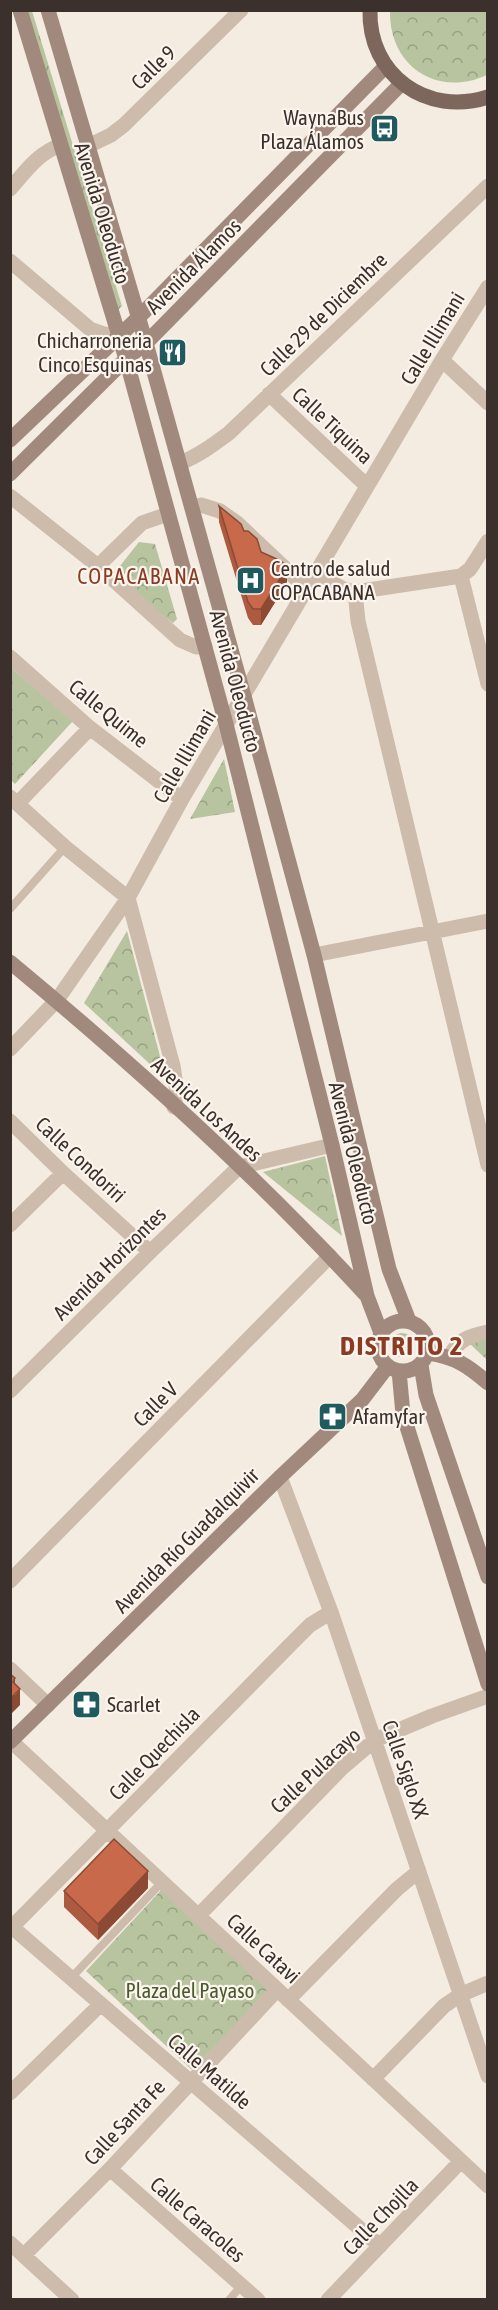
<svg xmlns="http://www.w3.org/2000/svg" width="498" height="2310" viewBox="0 0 498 2310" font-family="'Asap Condensed',sans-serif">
  <defs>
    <pattern id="grass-tufts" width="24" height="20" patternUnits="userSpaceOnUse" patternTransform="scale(1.5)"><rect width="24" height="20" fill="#b8c4a0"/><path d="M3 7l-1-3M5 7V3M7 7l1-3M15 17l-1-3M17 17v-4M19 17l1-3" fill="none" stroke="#97a083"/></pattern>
    <pattern id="park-crowns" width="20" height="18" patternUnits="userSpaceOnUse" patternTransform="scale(1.5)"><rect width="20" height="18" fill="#b8c4a0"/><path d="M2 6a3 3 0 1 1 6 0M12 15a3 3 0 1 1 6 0" fill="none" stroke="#97a083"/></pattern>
  </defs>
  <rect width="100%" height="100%" fill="#f4ebe1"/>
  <path fill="url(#grass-tufts)" d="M23,11H32L122,306L118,310Z
    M390 1345a12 12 0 1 1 24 0a12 12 0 1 1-24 0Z"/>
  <path fill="url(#park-crowns)" d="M390,11H487V75C437,98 389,66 390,11Z
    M139,542L155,544L177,619L173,623L112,576Z
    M10,667L73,721L15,784L10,779Z
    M224,759L235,812L190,819Z
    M127,931L166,1079L84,1003Z
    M325,1156L342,1236L263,1172Z
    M487,1339V1360L468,1342Z
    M162,1889L271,1988L192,2070L86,1971Z"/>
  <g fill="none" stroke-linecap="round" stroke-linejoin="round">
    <path stroke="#cdbbac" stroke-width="8" d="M10,909L65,847
      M71,1978L162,1882
      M229,2300L242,2285"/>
    <path stroke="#cdbbac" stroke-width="15" d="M88,146L111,135L124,125L241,10
      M10,189C26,171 38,153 61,145
      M10,261L90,329L104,334L119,335
      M442,360L488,403
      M269,394L367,486
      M180,463C198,456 213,445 229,433L488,186
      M10,496L98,566L180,640L196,647L205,646
      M192,507L201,505L220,511L237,523L308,590
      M98,566L142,523L168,514
      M317,573L343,589L355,592L461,576L470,569L488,541
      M461,576L488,684
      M355,592L358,621L488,1165
      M10,657L90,728L182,799
      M10,797L65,847L128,898L173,1066L177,1092L174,1107
      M18,803L90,728
      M314,955L488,921
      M10,1049L57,1000L128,898L182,799L442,360L488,287
      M10,1121L63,1173L150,1252
      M10,1225L63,1173
      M450,1356C459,1339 469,1336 488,1332
      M10,1391L150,1252L239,1167L332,1145
      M280,1477L331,1612L488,2076
      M10,1581L330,1256
      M10,1669L48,1705
      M11,1741L488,2186
      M198,1916L342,1768L375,1740L432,1716L488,1696
      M12,1927L380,2246
      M10,1929L292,1643L310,1625L331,1612
      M288,2000L397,1889L419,1871
      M373,2079L444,2006L460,1995L488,1983
      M10,2093L101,2004
      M110,2169L258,2300
      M10,2243L72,2300
      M24,2255L110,2169L277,1990
      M328,2300L461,2161"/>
    <path stroke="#a18a7d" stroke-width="15" d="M20,10L126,359L226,724L332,1145L367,1296L381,1333
      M48,10L146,343L244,696L314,955L389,1269L409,1321
      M10,440L138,318L386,66
      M10,474L126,359L146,343L402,83
      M10,962C133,1064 257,1176 365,1294
      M378 1346a25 25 0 1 1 50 0a25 25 0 1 1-50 0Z
      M428,1353C455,1357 467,1365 488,1383
      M421,1365L426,1395L488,1577
      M399,1371L403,1414L488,1684
      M10,1742L280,1477L362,1400L388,1366"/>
    <path stroke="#7d675c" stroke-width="15" d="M370,10C368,75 427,117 488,97"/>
  </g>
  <path fill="#ac5a40" d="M219,506L244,531L287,583L261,625H253L248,618L219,522Z
    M148,1888L98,1940L64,1907V1891Z"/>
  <path fill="#8c4a34" d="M287,567V583L261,625V609Z
    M15,1678V1695L20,1689V1705L10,1715V1699L13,1682Z
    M148,1871V1888L98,1940V1924Z"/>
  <path fill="#c8694b" stroke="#8c4a34" stroke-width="1.5" d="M219,506L241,524L244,531H248L257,539L261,552L281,561L287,567L261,609H253L248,602Z
    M10,1674L15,1678L13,1682L20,1689L10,1699Z
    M114,1839L148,1871L98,1924L64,1891Z"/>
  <defs>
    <symbol id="bus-square" viewBox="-11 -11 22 22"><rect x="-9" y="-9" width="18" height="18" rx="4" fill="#1f5a5e" stroke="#fbf5ee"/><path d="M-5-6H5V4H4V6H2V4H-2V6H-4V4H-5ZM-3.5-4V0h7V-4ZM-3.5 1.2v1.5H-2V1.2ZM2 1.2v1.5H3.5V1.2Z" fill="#fff"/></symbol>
    <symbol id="restaurant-square" viewBox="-11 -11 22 22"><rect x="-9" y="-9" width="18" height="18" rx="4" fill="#1f5a5e" stroke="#fbf5ee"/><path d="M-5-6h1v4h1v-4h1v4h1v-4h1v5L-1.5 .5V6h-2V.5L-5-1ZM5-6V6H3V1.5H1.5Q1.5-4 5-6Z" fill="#fff"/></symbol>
    <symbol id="hospital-square" viewBox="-11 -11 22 22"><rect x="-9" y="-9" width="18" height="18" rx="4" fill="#1f5a5e" stroke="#fbf5ee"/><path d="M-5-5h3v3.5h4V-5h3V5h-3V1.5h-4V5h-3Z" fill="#fff"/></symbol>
    <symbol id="pharmacy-square" viewBox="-11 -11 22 22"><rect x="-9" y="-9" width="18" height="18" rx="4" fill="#1f5a5e" stroke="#fbf5ee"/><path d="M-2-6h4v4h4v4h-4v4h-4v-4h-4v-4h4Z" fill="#fff"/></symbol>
  </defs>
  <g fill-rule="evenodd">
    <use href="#bus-square" x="368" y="112" width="33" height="33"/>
    <use href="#restaurant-square" x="156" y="336" width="33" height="33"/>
    <use href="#hospital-square" x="234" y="564" width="33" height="33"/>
    <use href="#pharmacy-square" x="316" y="1400" width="33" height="33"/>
    <use href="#pharmacy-square" x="70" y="1688" width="33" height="33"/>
  </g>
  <g text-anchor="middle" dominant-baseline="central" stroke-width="4.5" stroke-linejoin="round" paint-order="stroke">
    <g font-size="21" fill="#3b302b" stroke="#fbf5ee">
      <text transform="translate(153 67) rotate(-44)">Calle 9</text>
      <text transform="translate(103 213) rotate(73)">Avenida Oleoducto</text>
      <text transform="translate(193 266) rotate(-45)">Avenida Álamos</text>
      <text transform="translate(323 314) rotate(-44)">Calle 29 de Diciembre</text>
      <text transform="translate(432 338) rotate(-59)">Calle Illimani</text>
      <text transform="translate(333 425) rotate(43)">Calle Tiquina</text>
      <text transform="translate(236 681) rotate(75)">Avenida Oleoducto</text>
      <text transform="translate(109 713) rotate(39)">Calle Quime</text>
      <text transform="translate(184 756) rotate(-60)">Calle Illimani</text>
      <text transform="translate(207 1109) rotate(43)">Avenida Los Andes</text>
      <text transform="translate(354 1153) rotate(76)">Avenida Oleoducto</text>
      <text transform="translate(81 1159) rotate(43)">Calle Condoriri</text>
      <text transform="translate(109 1263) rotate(-45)">Avenida Horizontes</text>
      <text transform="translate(155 1404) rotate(-45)">Calle V</text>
      <text transform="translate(186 1540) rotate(-45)">Avenida Río Guadalquivir</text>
      <text transform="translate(154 1753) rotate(-46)">Calle Quechisla</text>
      <text transform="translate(406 1769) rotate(71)">Calle Siglo XX</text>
      <text transform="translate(315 1770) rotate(-43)">Calle Pulacayo</text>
      <text transform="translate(264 1948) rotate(43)">Calle Catavi</text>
      <text transform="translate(210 2071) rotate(41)">Calle Matilde</text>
      <text transform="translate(124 2122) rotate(-47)">Calle Santa Fe</text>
      <text transform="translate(380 2216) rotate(-46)">Calle Chojlla</text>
      <text transform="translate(198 2219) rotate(41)">Calle Caracoles</text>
    </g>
    <g font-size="21" fill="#3b302b" stroke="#fbf5ee" text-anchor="start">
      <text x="364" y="117" text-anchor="end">WaynaBus<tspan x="364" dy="24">Plaza Álamos</tspan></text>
      <text x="152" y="340" text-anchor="end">Chicharroneria<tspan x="152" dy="24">Cinco Esquinas</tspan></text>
      <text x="271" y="568">Centro de salud<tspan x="271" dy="24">COPACABANA</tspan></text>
      <text x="353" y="1416">Afamyfar</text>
      <text x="107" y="1704">Scarlet</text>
    </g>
    <g font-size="21" fill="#4a5a2e" stroke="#fbf5ee">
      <text x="190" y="1990">Plaza del Payaso</text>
    </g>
    <g font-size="22" letter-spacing="1.5" fill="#8c3b22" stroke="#fbf5ee">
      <text x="139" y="576">COPACABANA</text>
    </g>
    <g font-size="27" font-weight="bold" letter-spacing="1.5" fill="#8c3b22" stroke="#fbf5ee">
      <text x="402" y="1345">DISTRITO 2</text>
    </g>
  </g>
  <rect width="498" height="2310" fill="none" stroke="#3b302b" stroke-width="24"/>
</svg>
